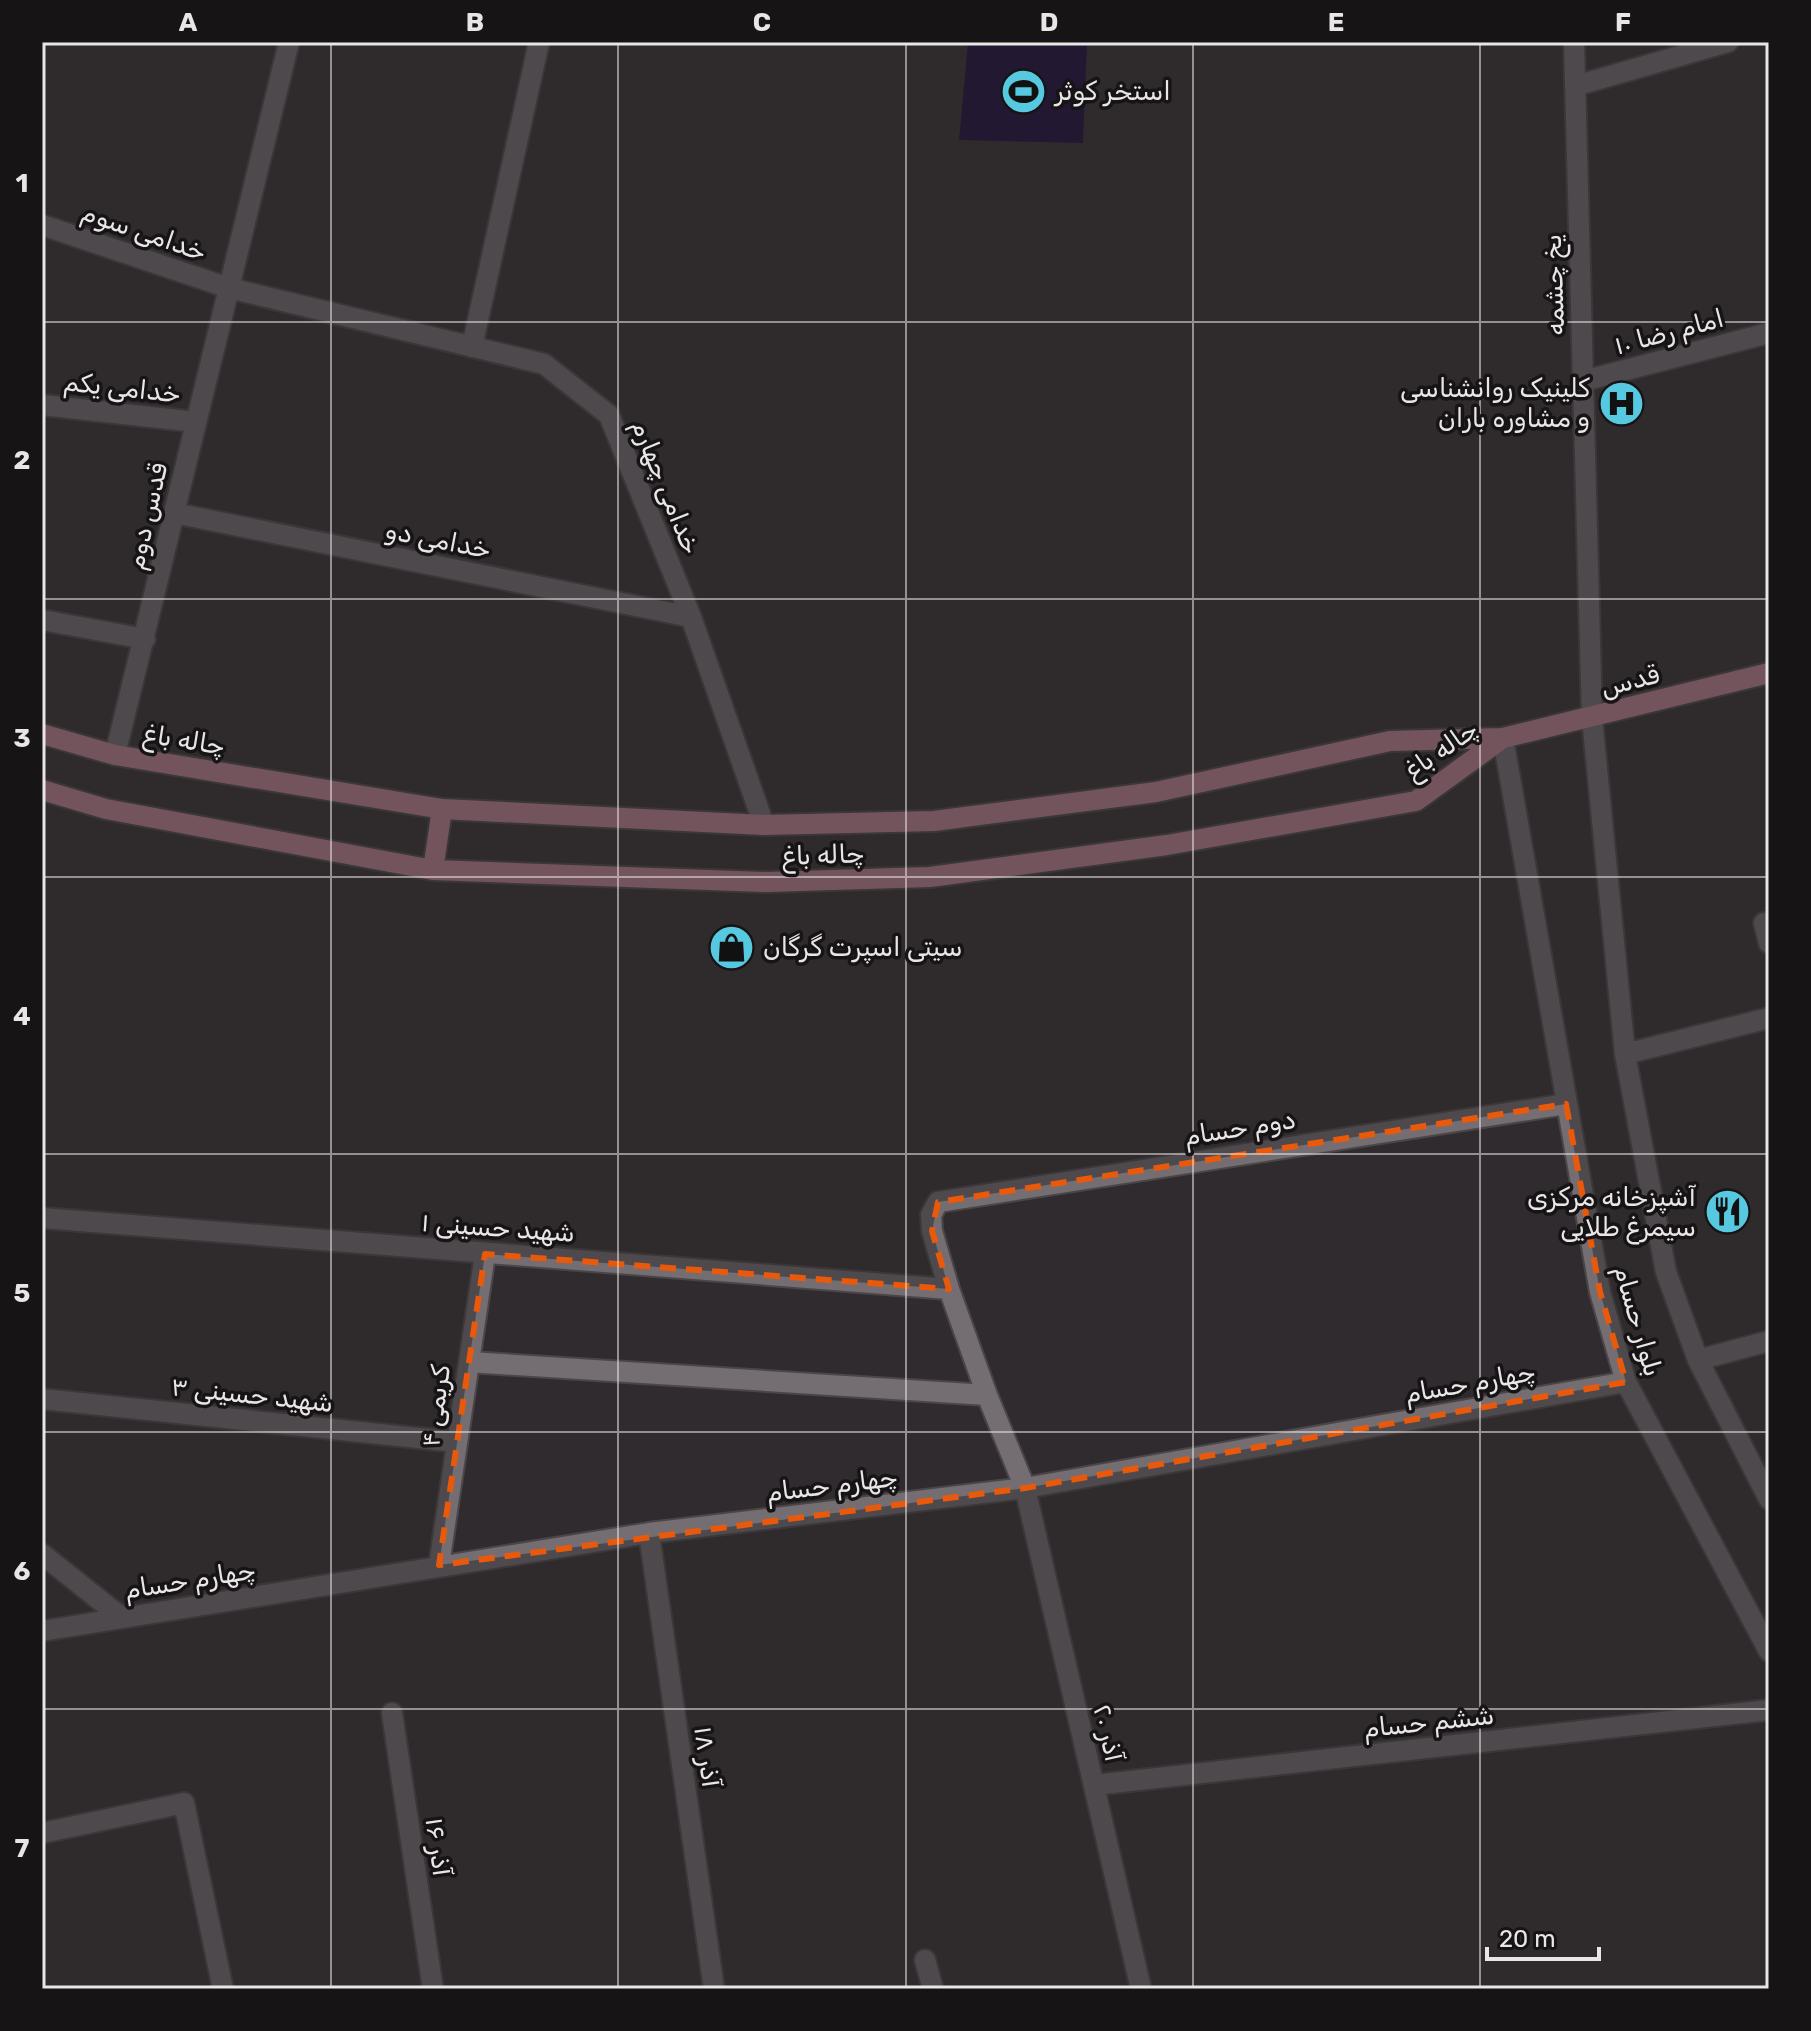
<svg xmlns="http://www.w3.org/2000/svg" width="1811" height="2031" viewBox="0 0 1811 2031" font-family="Rubik,'Noto Naskh Arabic',sans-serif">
  <rect width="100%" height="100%" fill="#302b2e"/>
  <path fill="#150237" d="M968,42H1087L1083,143L959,140Z"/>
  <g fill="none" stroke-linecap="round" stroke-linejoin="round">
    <defs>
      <path id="minor" d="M1574,42L1592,718L1625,1054L1666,1272L1698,1360L1769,1499
        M1575,86L1728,42
        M42,225L229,288L544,364L609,415L691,617L764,825
        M472,347L539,42
        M1583,381L1769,333
        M42,405L196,422
        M174,513L691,617
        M42,620L145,639
        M1503,738L1600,1292L1626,1382L1769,1651
        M115,755L289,42
        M1764,923L1769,943
        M1625,1054L1769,1018
        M42,1218L949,1289
        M1698,1360L1769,1341
        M469,1362L987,1395
        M42,1399L457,1442
        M649,1533L714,1989
        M42,1554L121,1617
        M439,1565L485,1254
        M42,1631L649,1533L1025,1488L1626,1382
        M392,1713L433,1989
        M1094,1785L1769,1710
        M42,1833L184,1803L223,1989
        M925,1960L933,1989
        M1141,1989L1025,1488L987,1395L949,1289L932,1231L931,1215L938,1202L1566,1104"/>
      <path id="major" d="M42,734L115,755L442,809L764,825L934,821L1156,792L1390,741L1503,738L1769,673
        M42,790L106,809L433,870L767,882L930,877L1167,845L1416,801L1503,738
        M433,870L442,809"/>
    </defs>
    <use href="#minor" stroke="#4a4648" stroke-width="24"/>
    <use href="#major" stroke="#4a4648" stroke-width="24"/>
    <use href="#minor" stroke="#746e72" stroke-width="20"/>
    <use href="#major" stroke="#c78694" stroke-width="20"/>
  </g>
  <path d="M0 0H1811V2031H0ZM1566,1104L1600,1292L1626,1382L1025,1488L439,1565L485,1254L949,1289L932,1231L938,1202Z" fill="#302b2e" fill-opacity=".55" fill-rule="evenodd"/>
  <path fill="none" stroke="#e8590c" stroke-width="6" stroke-dasharray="16 10" stroke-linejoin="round" d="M1566,1104L1600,1292L1626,1382L1025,1488L439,1565L485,1254L949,1289L932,1231L938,1202Z"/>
  <path fill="none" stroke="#e9e6e8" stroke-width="2" stroke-opacity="0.55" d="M331,42V1989M618,42V1989M906,42V1989M1193,42V1989M1480,42V1989M42,322H1769M42,599H1769M42,877H1769M42,1154H1769M42,1432H1769M42,1709H1769"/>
  <defs>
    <symbol id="stadium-disc" viewBox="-11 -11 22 22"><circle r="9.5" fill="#56c9e1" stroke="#171416"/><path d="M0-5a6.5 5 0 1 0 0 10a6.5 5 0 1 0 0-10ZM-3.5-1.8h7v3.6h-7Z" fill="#111"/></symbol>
    <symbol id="hospital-disc" viewBox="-11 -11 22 22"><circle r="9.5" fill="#56c9e1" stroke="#171416"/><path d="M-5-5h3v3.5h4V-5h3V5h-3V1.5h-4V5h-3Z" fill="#111"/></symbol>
    <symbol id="shop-disc" viewBox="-11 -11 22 22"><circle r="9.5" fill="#56c9e1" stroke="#171416"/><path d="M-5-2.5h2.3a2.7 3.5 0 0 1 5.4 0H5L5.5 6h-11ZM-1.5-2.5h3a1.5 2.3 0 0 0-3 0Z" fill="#111"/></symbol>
    <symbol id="restaurant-disc" viewBox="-11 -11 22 22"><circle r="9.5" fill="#56c9e1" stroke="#171416"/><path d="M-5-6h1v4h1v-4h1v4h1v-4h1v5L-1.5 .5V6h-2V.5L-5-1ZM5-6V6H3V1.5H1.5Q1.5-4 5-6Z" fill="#111"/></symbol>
  </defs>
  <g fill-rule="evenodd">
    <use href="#stadium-disc" x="998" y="66" width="51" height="51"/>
    <use href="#hospital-disc" x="1596" y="378" width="51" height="51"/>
    <use href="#shop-disc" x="706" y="922" width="51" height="51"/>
    <use href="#restaurant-disc" x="1702" y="1186" width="51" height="51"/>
  </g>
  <g text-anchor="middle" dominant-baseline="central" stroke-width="7" stroke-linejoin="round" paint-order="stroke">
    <g font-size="26" fill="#e9e6e8" stroke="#171416" text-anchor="start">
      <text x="1055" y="91">استخر کوثر</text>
      <text x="1590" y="388" text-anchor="end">کلینیک روانشناسی<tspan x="1590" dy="30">و مشاوره باران</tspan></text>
      <text x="763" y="947">سیتی اسپرت گرگان</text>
      <text x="1696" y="1197" text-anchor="end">آشپزخانه مرکزی<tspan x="1696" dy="30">سیمرغ طلایی</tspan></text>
    </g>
    <g font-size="26" fill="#e9e6e8" stroke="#171416">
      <text transform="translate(144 232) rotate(19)">خدامی سوم</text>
      <text transform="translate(1554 285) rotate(-92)">یخ چشمه</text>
      <text transform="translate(1669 332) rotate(-15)">امام رضا ۱۰</text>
      <text transform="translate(122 388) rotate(6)">خدامی یکم</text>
      <text transform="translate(666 487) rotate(68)">خدامی چهارم</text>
      <text transform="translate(147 516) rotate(-77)">قدس دوم</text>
      <text transform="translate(438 540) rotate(11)">خدامی دو</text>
      <text transform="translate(1630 681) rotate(-14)">قدس</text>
      <text transform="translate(184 740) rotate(9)">چاله باغ</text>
      <text transform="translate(1441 750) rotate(-35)">چاله باغ</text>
      <text transform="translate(823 855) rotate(-2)">چاله باغ</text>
      <text transform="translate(1240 1128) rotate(-9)">دوم حسام</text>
      <text transform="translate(498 1228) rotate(4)">۱ شهید حسینی</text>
      <text transform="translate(1638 1321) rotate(74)">بلوار حسام</text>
      <text transform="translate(1470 1383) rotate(-10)">چهارم حسام</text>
      <text transform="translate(252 1395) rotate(6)">۳ شهید حسینی</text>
      <text transform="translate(436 1406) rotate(-82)">کریمی ۴</text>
      <text transform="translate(832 1485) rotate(-7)">چهارم حسام</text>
      <text transform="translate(190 1580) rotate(-9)">چهارم حسام</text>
      <text transform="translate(1429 1722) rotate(-6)">ششم حسام</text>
      <text transform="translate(1108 1733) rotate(77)">۲۰ آذر</text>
      <text transform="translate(707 1757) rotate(82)">۱۸ آذر</text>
      <text transform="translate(438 1847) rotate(82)">۱۶ آذر</text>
    </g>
  </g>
  <rect width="1811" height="2031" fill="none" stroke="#171416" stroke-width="88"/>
  <path d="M1487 1947v12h112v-12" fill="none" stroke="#e9e6e8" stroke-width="4"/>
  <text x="1499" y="1947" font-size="24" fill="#e9e6e8" stroke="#171416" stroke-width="6" paint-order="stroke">20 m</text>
  <rect x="44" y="44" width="1723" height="1943" fill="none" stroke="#e9e6e8" stroke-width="3"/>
  <g font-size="26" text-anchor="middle" font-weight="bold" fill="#e9e6e8">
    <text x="188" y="31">A</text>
    <text x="475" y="31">B</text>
    <text x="762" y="31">C</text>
    <text x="1049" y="31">D</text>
    <text x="1336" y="31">E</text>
    <text x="1623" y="31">F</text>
    <text x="22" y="192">1</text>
    <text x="22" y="469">2</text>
    <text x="22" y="747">3</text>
    <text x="22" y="1025">4</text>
    <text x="22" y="1302">5</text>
    <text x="22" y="1580">6</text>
    <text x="22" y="1857">7</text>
  </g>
</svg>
